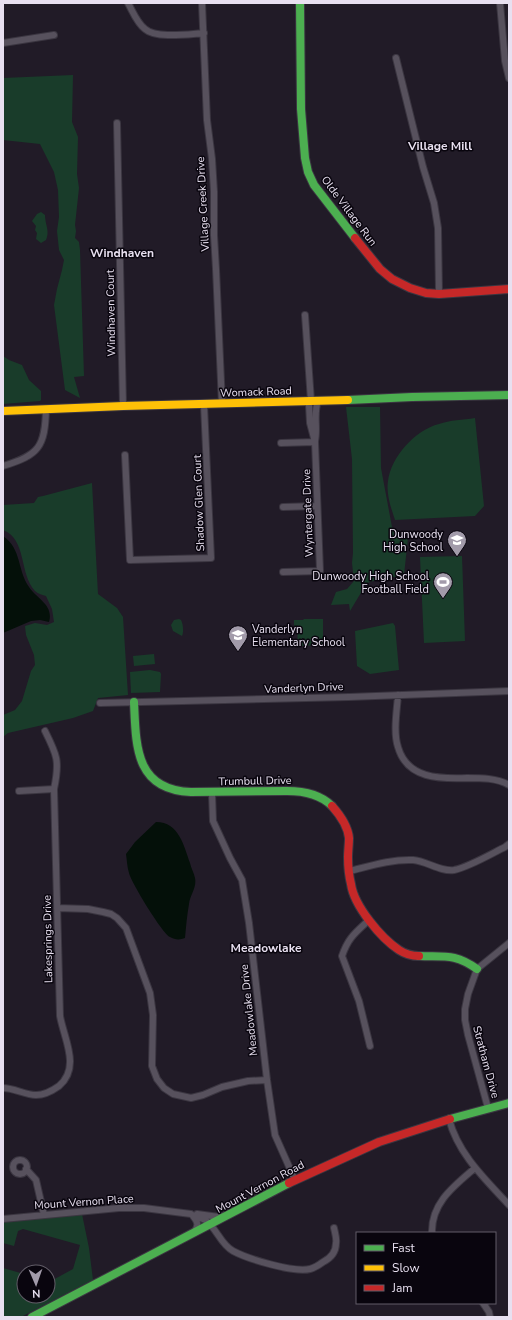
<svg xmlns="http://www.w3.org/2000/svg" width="512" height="1320" viewBox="0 0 512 1320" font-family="'Nunito Sans',sans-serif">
  <rect width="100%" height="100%" fill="#211b27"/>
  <path fill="#193c2a" d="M73,75L72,122L78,137L77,174L79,188L75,225L76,231L75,238L79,242L80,250L84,376L74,377L80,398L65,390L54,305L57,289L62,270L64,260L59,250L57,231L59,217L58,190L54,172L40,144L3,140V78Z
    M41,212L45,215C45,225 50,230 46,240L41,243L36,239L37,233L35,230L36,226L32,221L37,214Z
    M3,356L9,360L22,365L29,380L41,391V400L40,401L3,404Z
    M346,407H380L381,468L392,527L408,538L404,575L369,582L365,586L350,611L349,604L331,605L336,592L347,589L354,581L352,563L353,553L352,459Z
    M475,418L484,506L475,516L395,520C391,508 386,494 388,481C391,457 415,430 439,424C450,420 463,420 475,418Z
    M92,483L98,594L117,608L123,617L128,695L98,698L93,711L73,718L8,733L3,737V715L15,710L22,701L31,671L35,665L34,655L26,635L25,626L35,623L47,625L54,622L52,609L46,596C43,595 38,594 35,591C19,574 27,539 3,530V505L34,503L38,497L43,496Z
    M462,556L465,641L424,643L420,557Z
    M179,619L181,620C183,624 184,632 182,636L173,631L171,625L174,620Z
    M304,619H323V645L298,646L297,626H294V620H303Z
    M393,623L395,626L399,670L370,674L357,666L355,631Z
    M154,654L155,664L134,666L133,656Z
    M150,670L160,672L161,674L160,692L131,693L130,672Z
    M82,1214L89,1248L93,1280L21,1317H7L3,1315V1268L24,1274V1296H48V1281H51L73,1269L80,1245L23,1229L18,1231L14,1246L3,1243V1221Z"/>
  <path fill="#041009" d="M3,536C22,549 17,570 29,587C37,599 54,605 49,622L40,620L31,621L3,633Z
    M156,822C179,822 184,846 190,863C191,868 194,873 195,878C197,888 190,895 189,904C187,915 186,927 185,938C180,940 175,940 170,937C162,933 131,882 129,873C127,867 127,860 126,854L135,842Z"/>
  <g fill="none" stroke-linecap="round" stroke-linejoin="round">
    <defs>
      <path id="street" d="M128,3C133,12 137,23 145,29C156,39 189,34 204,33
        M202,3L207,120L212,159L214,192V235L216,269L222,404
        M500,3L505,61L509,78
        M3,43L54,35
        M396,58L423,167L434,203L438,228L439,294
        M117,123L123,406
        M305,315L311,401
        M315,441C318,428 313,414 318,401
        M281,443L315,442
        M125,455L130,560L211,558L204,405
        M3,466C39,455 45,447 46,409
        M283,507L317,506
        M283,572L320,571L315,442L310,423L309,405L307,401
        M398,695C397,710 393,732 398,747C407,779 440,779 467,778C481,778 497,778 509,785
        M100,703L349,697L509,691
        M19,791L54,789
        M212,793L213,821L230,858L242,880L249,923L267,1080L275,1135L295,1180
        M350,871C370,866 392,859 413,860C427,861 440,872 454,870C469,867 491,854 505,847L509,844
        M57,908L88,909L103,912L111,914L117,918L126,928L150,993L153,1015L152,1066L157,1079L164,1088L173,1094L191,1098L203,1095L222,1087L248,1081L267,1080
        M369,920C355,933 348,938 342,956L359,1001L370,1046
        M3,1088C14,1088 25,1095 36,1095C45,1095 52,1091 59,1086C81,1067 64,1039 60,1016L54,789C60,761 57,755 45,731
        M488,1108L468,1035L465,1020V1009L468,994L477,969L509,943
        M449,1119C458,1154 485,1179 509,1205
        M13 1167a7 7 0 1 1 14 0a7 7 0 1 1-14 0Z
        M26,1169L36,1180L44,1215
        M197,1214L219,1217L225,1216
        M193,1216C198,1222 199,1226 194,1232
        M3,1219L119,1208H144L191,1214C195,1218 200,1217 205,1220C217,1228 220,1244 233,1251C248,1259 294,1273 310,1269C314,1268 319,1265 323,1262C331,1258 336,1252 336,1243C337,1239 335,1233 334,1228
        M432,1233C431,1203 454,1186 475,1168
        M483,1303L489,1312L490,1317"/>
      <path id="fast" d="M300,3L301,109L305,158L308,172L314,185L355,238
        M348,400L412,397L509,395
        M134,702C136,746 135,790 191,792L287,791C304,791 320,794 332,806
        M419,956C444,957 455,953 477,969
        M450,1119L509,1103
        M32,1317L289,1183"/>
      <path id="slow" d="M3,411L123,406L348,400"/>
      <path id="jam" d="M355,238L380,269L392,279L410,288L426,293L439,294L509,289
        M332,806C340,815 348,827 349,838C349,844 348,851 348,857C348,865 349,876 351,884C354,906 381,938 399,950C405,954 412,956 419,956
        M289,1183L379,1142L450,1119"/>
    </defs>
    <use href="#street" stroke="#3b3641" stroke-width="8"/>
    <use href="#fast" stroke="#3b3641" stroke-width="10"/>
    <use href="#slow" stroke="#3b3641" stroke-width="10"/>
    <use href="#jam" stroke="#3b3641" stroke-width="10"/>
    <use href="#street" stroke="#57515d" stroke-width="6"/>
    <use href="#fast" stroke="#4caf50" stroke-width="8"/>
    <use href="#slow" stroke="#ffc107" stroke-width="8"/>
    <use href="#jam" stroke="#c62828" stroke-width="8"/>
  </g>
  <defs>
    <symbol id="school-pin" viewBox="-11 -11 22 30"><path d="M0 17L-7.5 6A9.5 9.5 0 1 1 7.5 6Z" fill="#a29baa" stroke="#09050e"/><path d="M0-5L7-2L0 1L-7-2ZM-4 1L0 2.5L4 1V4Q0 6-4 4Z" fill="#fff"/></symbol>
    <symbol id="stadium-pin" viewBox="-11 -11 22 30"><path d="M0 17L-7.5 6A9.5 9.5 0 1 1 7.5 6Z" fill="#a29baa" stroke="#09050e"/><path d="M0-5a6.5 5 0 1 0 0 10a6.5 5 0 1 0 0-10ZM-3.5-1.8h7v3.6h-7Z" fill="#fff"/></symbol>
  </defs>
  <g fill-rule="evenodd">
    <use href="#school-pin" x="446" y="529" width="22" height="30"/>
    <use href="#stadium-pin" x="432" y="571" width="22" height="30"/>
    <use href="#school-pin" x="227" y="624" width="22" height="30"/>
  </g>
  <g text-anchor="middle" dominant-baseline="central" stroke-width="3" stroke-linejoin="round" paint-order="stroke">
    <g font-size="11" fill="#e8e0f0" stroke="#09050e">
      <text transform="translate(203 204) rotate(-93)">Village Creek Drive</text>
      <text transform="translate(349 211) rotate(53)">Olde Village Run</text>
      <text transform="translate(111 313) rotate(-91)">Windhaven Court</text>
      <text transform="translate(256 392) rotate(-2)">Womack Road</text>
      <text transform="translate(199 503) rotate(-92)">Shadow Glen Court</text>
      <text transform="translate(308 513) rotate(-92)">Wyntergate Drive</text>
      <text transform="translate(304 688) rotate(-2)">Vanderlyn Drive</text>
      <text transform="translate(255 781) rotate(-1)">Trumbull Drive</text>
      <text transform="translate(48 939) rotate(-91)">Lakesprings Drive</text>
      <text transform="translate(249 1010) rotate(-96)">Meadowlake Drive</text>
      <text transform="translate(486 1062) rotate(75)">Stratham Drive</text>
      <text transform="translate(260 1187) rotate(-28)">Mount Vernon Road</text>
      <text transform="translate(84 1202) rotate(-4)">Mount Vernon Place</text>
    </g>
    <g font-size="11" fill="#e8e0f0" stroke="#09050e" text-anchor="end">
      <text x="443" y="534">Dunwoody<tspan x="443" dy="13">High School</tspan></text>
      <text x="429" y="576">Dunwoody High School<tspan x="429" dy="13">Football Field</tspan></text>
      <text x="252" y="629" text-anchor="start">Vanderlyn<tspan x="252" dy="13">Elementary School</tspan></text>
    </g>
    <g font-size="12" font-weight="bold" fill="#e8e0f0" stroke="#09050e">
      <text x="440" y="146">Village Mill</text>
      <text x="122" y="253">Windhaven</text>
      <text x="266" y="948">Meadowlake</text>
    </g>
  </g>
  <rect width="512" height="1320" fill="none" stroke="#e8e0f0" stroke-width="8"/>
  <rect x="356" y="1232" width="140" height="72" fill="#09050e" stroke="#625d68"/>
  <rect x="364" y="1245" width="20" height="6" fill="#4caf50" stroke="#625d68"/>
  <text x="392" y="1252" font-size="12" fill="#e8e0f0">Fast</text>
  <rect x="364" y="1265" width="20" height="6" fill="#ffc107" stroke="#625d68"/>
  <text x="392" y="1272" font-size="12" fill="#e8e0f0">Slow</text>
  <rect x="364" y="1285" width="20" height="6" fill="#c62828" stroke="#625d68"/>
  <text x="392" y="1292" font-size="12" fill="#e8e0f0">Jam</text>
  <g transform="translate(36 1284) rotate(178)"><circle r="19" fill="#09050e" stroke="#625d68"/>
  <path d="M0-3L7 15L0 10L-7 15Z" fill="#a29baa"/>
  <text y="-6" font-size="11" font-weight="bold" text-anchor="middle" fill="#e8e0f0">N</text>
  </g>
</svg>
